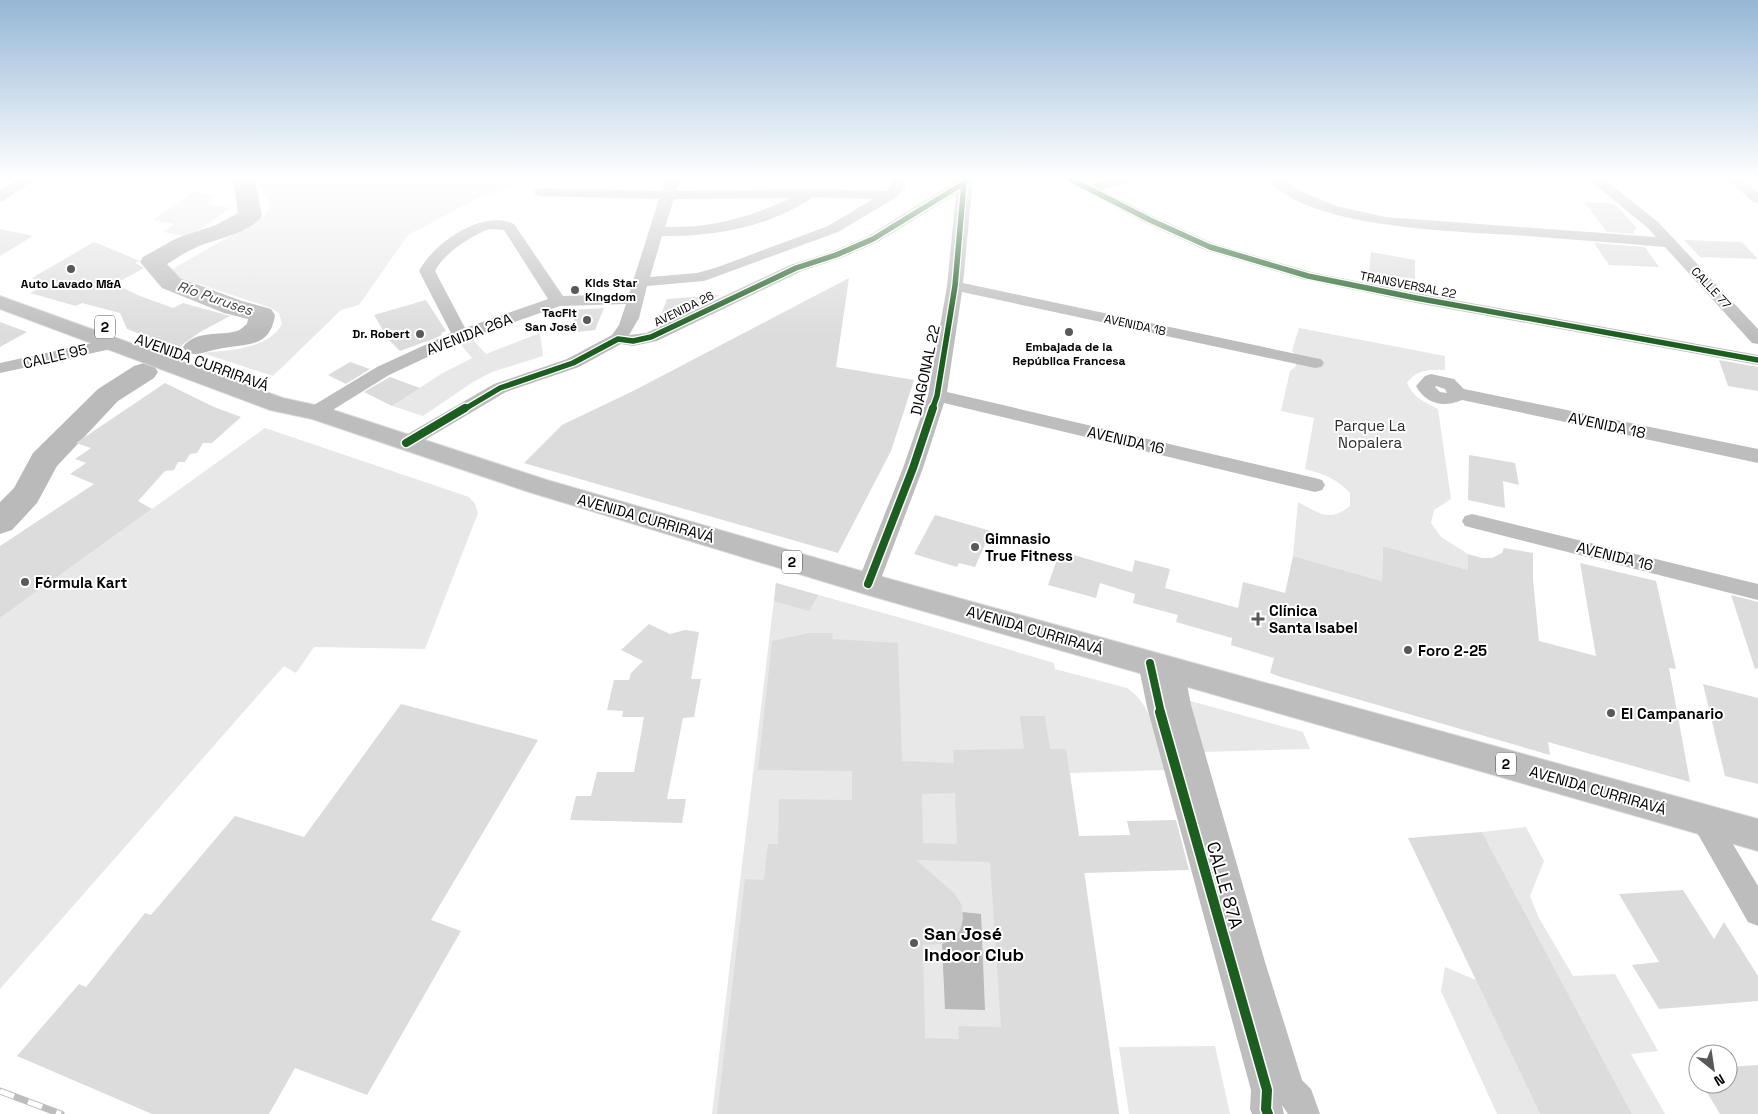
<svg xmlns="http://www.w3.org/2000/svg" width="1758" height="1114" viewBox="0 0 1758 1114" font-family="'Space Grotesk',sans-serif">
  <rect width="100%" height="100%" fill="#fff"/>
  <path fill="#e8e8e8" d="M255,179H518L520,183L478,198L408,235L359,305L341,310L273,376L202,353C228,350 268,350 282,324L279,313L271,308L166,273L263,217L269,209L271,203Z
    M194,191L216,196L206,204L231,208L188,237L163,232L175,224L153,220Z
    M1299,328L1445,356V370C1428,370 1417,369 1407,383C1414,398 1424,402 1438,409L1451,499L1434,510L1431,523L1441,537L1468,554V570L1383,546L1382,581L1293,556L1298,502C1320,513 1328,523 1350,506V493C1337,479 1324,474 1305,469L1314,418L1281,411L1290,371L1295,367L1299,358L1292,351Z
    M540,333L543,356L492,372L473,382L423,416L392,406L441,374L472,358L458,341L470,337L486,354Z
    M265,428L469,497L475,504L478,513L425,649L314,647L296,673L284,666L0,989V618Z
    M776,583L926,625L1054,663L1055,669L1127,688C1153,705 1158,741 1166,770L1070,773L1119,1114H712Z
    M1187,700L1303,732L1310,749L1200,752Z
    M1526,827L1544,861L1530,896L1539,918L1573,976L1615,974L1658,1051L1631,1054L1665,1114H1632L1482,832Z
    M1445,967L1476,980L1540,1114H1497L1441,991Z
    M1215,1046L1230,1114H1129L1119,1047Z"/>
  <path fill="#bababa" d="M962,912L981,914L985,1010L945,1009L942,944C956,938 964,929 962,912Z"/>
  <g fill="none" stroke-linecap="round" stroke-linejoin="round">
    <path fill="#bababa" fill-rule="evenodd" d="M233,179H255L262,216C249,234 214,239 195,248C185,252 176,259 167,264L180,278L242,301L271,309L275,315C270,350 244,343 218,349C206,351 200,356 187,353L183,347C195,330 220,336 237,331C241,330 244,326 247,324L248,319L224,313L162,288L140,262L143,257L177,238L216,225L238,213Z
      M144,363L154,366L158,372L154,378L118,401L57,466L37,503L12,530L0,534V502L14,488L33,453L98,389L134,366Z"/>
  </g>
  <path fill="#dcdcdc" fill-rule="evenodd" d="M1584,202L1615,204L1637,228L1633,231L1635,234L1607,232Z
    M0,229L33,236L0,256Z
    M1684,240L1742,242L1758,259L1700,257Z
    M94,242L140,261L135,263L144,268L115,284L140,296L173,308L183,303L230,316L200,332L178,348L127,329L120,313L82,303L76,306L30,293L46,285L32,278Z
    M1594,243L1645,247L1659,267L1609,265Z
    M1371,252L1415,260V279L1401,277V280L1369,274Z
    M849,278L836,367L914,380L891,451L838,553L524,463L562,425L635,390Z
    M720,295L711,300L657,326L667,299Z
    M426,300L446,331L441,333L442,335L433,339L400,351L389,340L374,315Z
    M604,308L595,330L578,332L571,310Z
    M0,322L27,332L0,347Z
    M1719,360L1758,367V391L1728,386Z
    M350,362L370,369L346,384L328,375Z
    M390,377L420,388L392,406L364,392Z
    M165,383L214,407L241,417L212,443H203L197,453L190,454L185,462H178L174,470L165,471L138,501L152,509L0,618V546L94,484L70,474L86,463L75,459L91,448L76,443Z
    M1469,455L1515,463L1519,485L1503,481L1505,508L1468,500Z
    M935,515L991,531L975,567L959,563L957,567L914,554Z
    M1383,546L1468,570V554L1482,558H1492L1502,553L1504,548L1533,553V580L1539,641L1596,656L1580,563L1656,581L1676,669L1669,668L1690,782L1548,742L1550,755L1281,677L1270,673L1274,658L1231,645L1232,638L1176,622L1178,615L1133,603L1135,594L1100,583L1096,598L1048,585L1060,551L1132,572L1135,560L1170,569L1165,588L1238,608L1243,582L1285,593L1293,556L1382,581Z
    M776,583L818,595L809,611L774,601Z
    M1731,595L1758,602V668L1755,669Z
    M649,624L670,634L685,630L699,632L691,679H701L694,717L683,718L667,799H686L682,823L570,820L576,796H591L597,772H634L644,717H622L623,711L607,710L614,680H629L631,673L643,661L621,650Z
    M809,633H833L832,639L898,643L902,761L954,763L953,750L1024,749L1020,716H1045L1050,749H1066L1079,836L1130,835L1127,821L1176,820L1189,870L1084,873L1119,1114H717L745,879L764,880L768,844H778L779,799L852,800V771L758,770L772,641ZM955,793L957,844L923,843L922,794ZM916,860L990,862L1001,1027L958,1026L959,1039L925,1038L923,945L942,944L954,939L961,928L963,918L962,905L954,893Z
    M1703,684L1758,698V784L1725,776Z
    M401,704L538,740L431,920L461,931L367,1095L295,1068L269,1114H152L17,1056L79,984L86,987L145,913L151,915L235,816L304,837Z
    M1482,832L1632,1114H1540L1408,838Z
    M1683,890L1714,939L1724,922L1758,976V1001L1659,1009L1632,965L1659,962L1619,894Z
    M1758,1065V1114H1720L1702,1084H1728V1067Z"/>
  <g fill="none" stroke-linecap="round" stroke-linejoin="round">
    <defs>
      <path id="highway" d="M0,296L283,398L324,407L547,480L868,573L1758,819V851L868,595L529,492L312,419L270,410L0,309Z"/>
    </defs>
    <use href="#highway" stroke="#dbdbdb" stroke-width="2"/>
    <path fill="#bdbdbd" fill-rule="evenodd" d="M18,179H35L5,200L0,201V191Z
      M666,179H680L676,191L810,189L887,191L891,187L892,182L889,179H905L906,181L905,188L895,198L838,232L704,281L647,286L639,318L629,335L646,333L790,265L831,252L868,236L959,179H973L963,283L1315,358L1321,359L1324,363L1321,367L1315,368L962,292L947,392L1315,478L1322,480L1325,485L1322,490L1315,492L944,403L923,468L879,584L876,590L868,592L860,590L857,584L903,468L928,396L947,286L956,194L878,242L841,258L802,271L657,341L633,346L621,344L579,367L506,392L413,447L406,449L399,447L396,443L399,439L494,384L567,359L612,335L619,325L626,304L560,306L466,339L389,375L323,416L316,418L309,416L307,412L309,408L377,367L451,333L419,271C434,243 482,209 514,224L563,296L629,294L659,199L541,196L536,195L534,192L536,189L541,188L662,191ZM813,197L873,199L828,226L718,267L697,273L650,277L662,236C714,237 769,227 813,197ZM791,198C748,218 713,228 665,227L674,199ZM489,229L504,230L548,299L465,328L435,271C444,253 471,236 489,229Z
      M1063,179H1081L1091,184L1107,179H1130L1128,182L1102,190L1155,217L1215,244L1311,272L1416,293L1758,355V365L1416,303L1302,279L1205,250L1145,223Z
      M1268,179H1284L1300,191L1336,206L1385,217L1656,237L1648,228L1588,179H1604L1658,222L1758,329V344L1752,343L1665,247C1614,243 1564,239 1513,235C1454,231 1306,228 1268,179Z
      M1727,179H1743L1758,192V203L1753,202Z
      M110,339L116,340L119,344L116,348L0,373V363Z
      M1431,374L1454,379L1464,389L1758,449V463L1462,400C1443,408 1426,404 1416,386L1425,376ZM1436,386L1445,389L1447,393L1440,392L1435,387Z
      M1472,514L1758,584V600L1465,526L1462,521L1465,516Z
      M1150,653L1158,656L1162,665L1164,662L1172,659L1180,662L1184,669L1191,705L1265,962L1302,1080L1311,1089L1320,1114H1288L1282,1105L1284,1114H1252L1250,1109L1251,1090L1147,707L1138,663L1142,656Z
      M1704,808L1713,811L1758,886V926L1748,922L1695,829L1691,820L1695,811Z"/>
    <use href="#highway" fill="#bdbdbd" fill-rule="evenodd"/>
    <defs>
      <path id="rail" d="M0,1091L61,1114"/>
    </defs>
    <use href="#rail" stroke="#bdbdbd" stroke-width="7"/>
    <use href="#rail" stroke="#fff" stroke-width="5" stroke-dasharray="15" stroke-linecap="butt"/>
    <defs>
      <path id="cycleway-far2" d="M1070,179L1150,220L1210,247L1308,276L1416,298L1758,360
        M463,410L500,388L573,363L618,339L633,341L651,337L796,268L836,255L873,239L964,183L966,179
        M932,410L937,396L955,286L964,183"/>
      <path id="cycleway-far1" d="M406,443L465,408
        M868,584L913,468L933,408
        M1150,663L1161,713"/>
      <path id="cycleway" d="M1160,712L1267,1090L1266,1109L1268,1114"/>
    </defs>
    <use href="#cycleway-far2" stroke="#fff" stroke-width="8"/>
    <use href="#cycleway-far1" stroke="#fff" stroke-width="11"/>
    <use href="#cycleway" stroke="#fff" stroke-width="13"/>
    <use href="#cycleway-far2" stroke="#1b5e20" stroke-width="5.5"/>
    <use href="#cycleway-far1" stroke="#1b5e20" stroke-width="8"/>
    <use href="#cycleway" stroke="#1b5e20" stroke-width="10"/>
  </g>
  <linearGradient id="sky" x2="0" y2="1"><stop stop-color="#95b6d6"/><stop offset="0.53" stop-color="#fff"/><stop offset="1" stop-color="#fff" stop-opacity="0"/></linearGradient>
  <rect width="1758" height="335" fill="url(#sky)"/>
  <g fill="#595959" stroke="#fff" stroke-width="2">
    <circle cx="71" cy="269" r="5"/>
    <circle cx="575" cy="290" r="5"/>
    <circle cx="587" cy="320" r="5"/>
    <circle cx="1069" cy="332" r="5"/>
    <circle cx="420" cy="334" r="5"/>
    <circle cx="975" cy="547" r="5"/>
    <circle cx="25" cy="582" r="5"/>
    <path d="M1255.5 611.5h5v5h5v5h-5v5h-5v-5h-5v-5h5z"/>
    <circle cx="1408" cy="650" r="5"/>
    <circle cx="1611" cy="713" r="5"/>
    <circle cx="914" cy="943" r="5"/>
  </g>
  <g text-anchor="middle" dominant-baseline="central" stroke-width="4" stroke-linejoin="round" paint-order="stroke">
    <g font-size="12" font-weight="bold" fill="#000" stroke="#fff">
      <text x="585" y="283" text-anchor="start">Kids Star<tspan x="585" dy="14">Kingdom</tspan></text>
      <text x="71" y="284">Auto Lavado M&amp;A</text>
      <text x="577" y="313" text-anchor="end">TacFit<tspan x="577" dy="14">San José</tspan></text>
      <text x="410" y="334" text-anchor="end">Dr. Robert</text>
      <text x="1069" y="347">Embajada de la<tspan x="1069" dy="14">República Francesa</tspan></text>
    </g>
    <g font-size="12" fill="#000" stroke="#fff">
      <text transform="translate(1408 285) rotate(11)">TRANSVERSAL 22</text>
      <text transform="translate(1711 288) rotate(47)">CALLE 77</text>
      <text transform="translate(684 309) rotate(-26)">AVENIDA 26</text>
      <text transform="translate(1135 325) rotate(12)">AVENIDA 18</text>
    </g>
    <g font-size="14" font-style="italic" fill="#3e3e3e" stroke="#fff">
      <text transform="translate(215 298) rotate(19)">Río Puruses</text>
    </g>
    <g fill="#fff" stroke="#4c4c4c" stroke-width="1">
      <rect x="95" y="315.5" width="20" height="23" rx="4"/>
      <rect x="782" y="550.5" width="20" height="23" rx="4"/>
      <rect x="1496" y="752.5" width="20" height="23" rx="4"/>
    </g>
    <g font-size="14" font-weight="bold" fill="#000">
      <text x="105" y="327">2</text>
      <text x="792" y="562">2</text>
      <text x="1506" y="764">2</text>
    </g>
    <g font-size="15" fill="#000" stroke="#fff">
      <text transform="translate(469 334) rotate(-21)">AVENIDA 26A</text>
      <text transform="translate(55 356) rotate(-13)">CALLE 95</text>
      <text transform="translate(202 362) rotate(20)">AVENIDA CURRIRAVÁ</text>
      <text transform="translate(925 370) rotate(-78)">DIAGONAL 22</text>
      <text transform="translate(1607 425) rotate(12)">AVENIDA 18</text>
      <text transform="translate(1126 440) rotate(13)">AVENIDA 16</text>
      <text transform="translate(646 518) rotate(16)">AVENIDA CURRIRAVÁ</text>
      <text transform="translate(1615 556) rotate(14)">AVENIDA 16</text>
      <text transform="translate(1035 630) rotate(16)">AVENIDA CURRIRAVÁ</text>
      <text transform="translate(1598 790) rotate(16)">AVENIDA CURRIRAVÁ</text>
    </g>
    <g font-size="15" fill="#2d2d2d" stroke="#fff">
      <text x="1370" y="425">Parque La<tspan x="1370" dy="17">Nopalera</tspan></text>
    </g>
    <g font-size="15" font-weight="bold" fill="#000" stroke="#fff" text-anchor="start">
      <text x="985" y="538">Gimnasio<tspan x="985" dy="17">True Fitness</tspan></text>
      <text x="35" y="582">Fórmula Kart</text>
      <text x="1269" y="610">Clínica<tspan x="1269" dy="17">Santa Isabel</tspan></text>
      <text x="1418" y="650">Foro 2-25</text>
      <text x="1621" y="713">El Campanario</text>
    </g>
    <g font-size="18" fill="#000" stroke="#fff">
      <text transform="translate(1225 885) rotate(74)">CALLE 87A</text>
    </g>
    <g font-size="18" font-weight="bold" fill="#000" stroke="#fff" text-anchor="start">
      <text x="924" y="933">San José<tspan x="924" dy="21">Indoor Club</tspan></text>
    </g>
  </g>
  <g transform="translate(1713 1069) rotate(150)"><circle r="24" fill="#ffffff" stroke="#999999"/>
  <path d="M0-4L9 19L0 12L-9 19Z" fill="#595959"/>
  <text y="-8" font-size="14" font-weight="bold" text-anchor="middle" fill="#000000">N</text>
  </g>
</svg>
